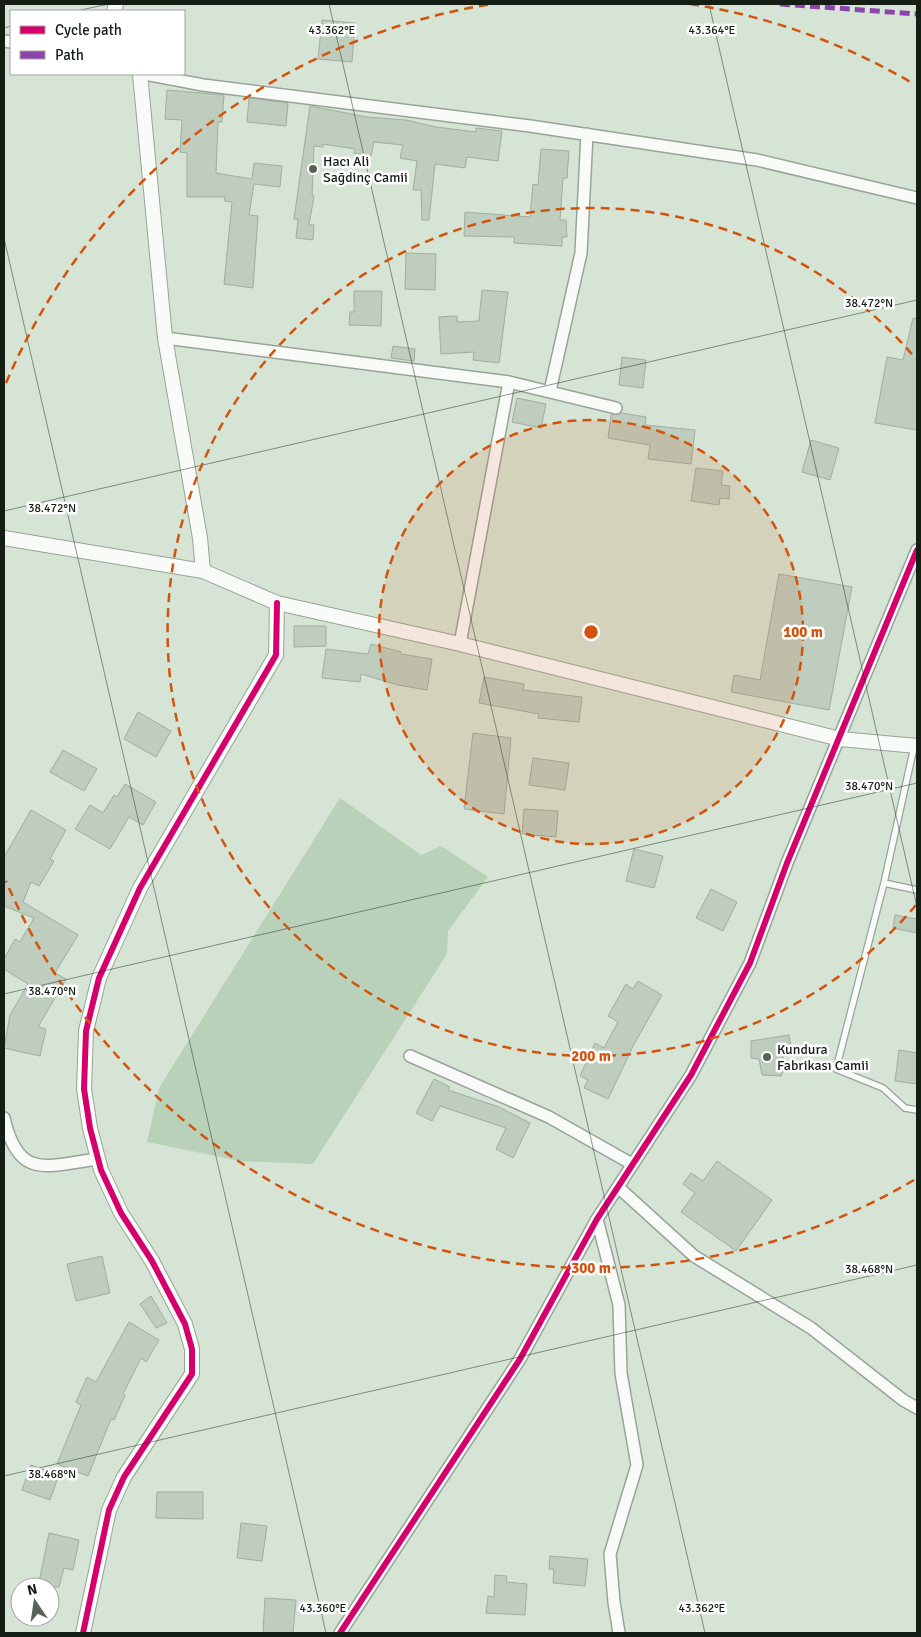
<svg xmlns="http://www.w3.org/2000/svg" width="921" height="1637" viewBox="0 0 921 1637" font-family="Signika,sans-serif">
  <rect width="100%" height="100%" fill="#d5e4d4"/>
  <path fill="#bad1b9" d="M340,798L421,855L441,846L488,877L448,931L447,954L313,1164L240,1161L147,1142L159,1088Z"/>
  <path fill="#becdbe" stroke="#a1ada0" d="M322,20L355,23L352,62L318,59Z
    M167,90L224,95L222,122H218L216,173L252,179L254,163L282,166L280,187L254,184L249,215L258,216L253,288L224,284L232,202L224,201L225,197H187V153L180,152L182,120L165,119Z
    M249,98L288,103L286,126L247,122Z
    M310,106L367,117L406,120L436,127L476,132V128L502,131L498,161L467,157L465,168L435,164L429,220H422L421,190H413L417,161L400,158L403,145L374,142L371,156L354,153L355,149L323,144V147L314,146L312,195L314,196L309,225H314L313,240L296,238L298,219H294Z
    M541,149L569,151L567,178H563L560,220H566L567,237H562V246L514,243V237L464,236L465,212L530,217L533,184L538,185Z
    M406,253L436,254L435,290L405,289Z
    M482,290L508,292L499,363L473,360L474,352L441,354L439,317L457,316V322L479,321Z
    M354,291H382L381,326L349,325L350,312H354Z
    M913,318L917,319V430L875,423L887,357L903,360Z
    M393,346L415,349L414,361L391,358Z
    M622,357L646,360L643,388L619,385Z
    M517,398L546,404L541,428L512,422Z
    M621,413L646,417L645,425L695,430L691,464L648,459L650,445L608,438L611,415Z
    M811,440L839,448L830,480L802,472Z
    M696,468L723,471L721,485L730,486L729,499L720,498L719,505L691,501Z
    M779,574L852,587L829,710L731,692L734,675L760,680Z
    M294,626H326V646L294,647Z
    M371,644L401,652V654L432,659L427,690L398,685L361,674L360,682L322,678L326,649L368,654Z
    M484,677L524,684L523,690L582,697L579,722L538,718L539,714L479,703Z
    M138,712L171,731L156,757L124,739Z
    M473,733L511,738L504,814L464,809Z
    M63,750L97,769L84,791L50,772Z
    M533,758L569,763L565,790L529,785Z
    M125,784L156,802L143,825L129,817L110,849L75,829L90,805L103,813L114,795L117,797Z
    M524,809L558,811L556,837L522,834Z
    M31,810L66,830L50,859L54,861L39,886L31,882L23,902L78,935L55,973L66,979L38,1027L46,1029L40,1056L4,1048L10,1015L28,984L4,969V959L15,939L20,942L34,918L4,906V857Z
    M634,849L663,856L654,888L626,881Z
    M711,889L737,902L723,931L696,918Z
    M895,915L917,919V933L893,928Z
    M638,981L662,995L633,1046L608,1099L584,1088L588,1080L580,1076L595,1043L604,1048L618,1022L608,1016L626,984L633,989Z
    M789,1035L791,1046L787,1047L788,1054L783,1056L785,1067L781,1076L762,1075L759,1059L751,1058V1041Z
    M899,1050L917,1053V1084L895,1081Z
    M434,1079L450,1087L448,1090L499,1107L530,1123L513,1158L496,1149L506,1128L440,1106L432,1121L416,1113Z
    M717,1161L772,1200L736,1251L681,1212L695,1193L683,1184L691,1173L703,1181Z
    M102,1256L110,1293L76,1301L67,1264Z
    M151,1296L167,1323L156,1328L140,1304Z
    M129,1322L159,1340L146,1362L141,1358L123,1394L125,1395L114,1420L111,1419L88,1476L57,1464L81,1405L76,1402L87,1377L96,1382Z
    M31,1465L59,1475L50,1500L22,1490Z
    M157,1492H203V1519L156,1518Z
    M241,1523L267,1526L262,1561L237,1558Z
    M49,1533L79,1540L73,1570L64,1568L59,1587H38Z
    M550,1556L588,1559L585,1586L553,1583L554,1569H549Z
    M495,1575L507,1576L506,1582L527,1584L525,1615L486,1613L488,1596L494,1597Z
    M265,1598L296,1600L293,1633H263Z"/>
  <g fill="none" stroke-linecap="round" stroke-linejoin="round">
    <defs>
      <path id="service" d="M914,747L884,883L836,1069L883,1088L905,1108L917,1110
        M884,883L917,890"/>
      <path id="minor" d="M4,41L11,42
        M145,74L203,85L530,126L757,160L917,198
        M165,338L509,382L616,408
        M550,391L581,253L587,134
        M460,644L509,382
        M410,1056L549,1117L632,1164
        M4,1118C19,1182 48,1165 98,1159
        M618,1187L694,1256L811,1328L903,1400L917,1408
        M597,1219L619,1305L621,1373L637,1465L610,1554L614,1602L619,1633
        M340,1633L520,1359L597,1219L691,1075L750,963L787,863L917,550"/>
      <path id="tertiary" d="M114,11L116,4
        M140,74L165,338L200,538L203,571
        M4,538L203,571L277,603L460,644L840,739L917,746
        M83,1633L109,1510L124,1477L192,1374V1349L185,1324L152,1261L121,1213L101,1170L90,1128L84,1089L86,1031L99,978L140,888L276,655L277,603"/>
    </defs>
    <use href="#service" stroke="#98a498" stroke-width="8"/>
    <use href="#minor" stroke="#98a498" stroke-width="14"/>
    <use href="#tertiary" stroke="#98a498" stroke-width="16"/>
    <use href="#service" stroke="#f9fbf9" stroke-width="5.5"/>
    <use href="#minor" stroke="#f9fbf9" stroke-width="11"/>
    <use href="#tertiary" stroke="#f9fbf9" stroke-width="14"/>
    <path stroke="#8e44ad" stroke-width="5" stroke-dasharray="10 5" stroke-linecap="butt" d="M780,4L917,14"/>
    <defs>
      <path id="cycleway" d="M83,1633L109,1510L124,1477L192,1374V1349L185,1324L152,1261L121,1213L101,1170L90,1128L84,1089L86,1031L99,978L140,888L276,655L277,603
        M340,1633L520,1359L597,1219L691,1075L750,963L787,863L917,550"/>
    </defs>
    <use href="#cycleway" stroke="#fff" stroke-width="9"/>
    <use href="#cycleway" stroke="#d6006c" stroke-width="6"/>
  </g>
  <path fill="none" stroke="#141e14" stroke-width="1" stroke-opacity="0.45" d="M329,4L705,1633M709,4L917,907M76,11L109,4M4,28L11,26M4,238L326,1633M4,511L917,300M4,994L917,783M4,1476L917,1265"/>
  <circle cx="591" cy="632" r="212" fill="#d3530d" fill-opacity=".12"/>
  <g fill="none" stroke="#d3530d" stroke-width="2.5" stroke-dasharray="9 6">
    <circle cx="591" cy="632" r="212"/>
    <path d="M916 905A424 424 0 1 1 916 359"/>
    <path d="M914 1180A636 636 0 0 1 6 881M6 383A636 636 0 0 1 492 4M690 4A636 636 0 0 1 914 84"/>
  </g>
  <g fill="#586357" stroke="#fff" stroke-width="2">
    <circle cx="313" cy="169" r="5"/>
    <circle cx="767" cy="1057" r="5"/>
  </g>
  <g text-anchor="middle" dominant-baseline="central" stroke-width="5" stroke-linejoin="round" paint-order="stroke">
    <g font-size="14" fill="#141e14" stroke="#fff" text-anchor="start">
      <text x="323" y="161">Hacı Ali<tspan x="323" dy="16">Sağdinç Camii</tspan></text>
      <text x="777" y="1049">Kundura<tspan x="777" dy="16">Fabrikası Camii</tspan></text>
    </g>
  </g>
  <g font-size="12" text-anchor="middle" fill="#141e14" stroke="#fff" stroke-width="5" stroke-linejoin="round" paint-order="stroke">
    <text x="332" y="34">43.362°E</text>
    <text x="712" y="34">43.364°E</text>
    <text x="869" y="307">38.472°N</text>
    <text x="52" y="512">38.472°N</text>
    <text x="869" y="790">38.470°N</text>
    <text x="52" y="995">38.470°N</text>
    <text x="869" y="1273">38.468°N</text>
    <text x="52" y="1478">38.468°N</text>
    <text x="323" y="1612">43.360°E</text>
    <text x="702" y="1612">43.362°E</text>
  </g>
  <circle cx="591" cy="632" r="8" fill="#d3530d" stroke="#fff" stroke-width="2.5"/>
  <g font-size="15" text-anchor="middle" font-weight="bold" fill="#d3530d" stroke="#fff" stroke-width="5" stroke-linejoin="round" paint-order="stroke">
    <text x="803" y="637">100 m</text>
    <text x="591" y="1061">200 m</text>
    <text x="591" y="1273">300 m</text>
  </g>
  <rect width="921" height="1637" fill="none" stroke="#141e14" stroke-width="10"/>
  <rect x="10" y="10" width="175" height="65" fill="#ffffff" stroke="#a1a5a1"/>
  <rect x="20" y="26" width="25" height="8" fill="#d6006c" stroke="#a1a5a1"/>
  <text x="55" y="35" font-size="15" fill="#141e14">Cycle path</text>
  <rect x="20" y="51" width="25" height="8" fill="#8e44ad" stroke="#a1a5a1"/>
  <text x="55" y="60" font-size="15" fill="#141e14">Path</text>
  <g transform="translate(35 1602) rotate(347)"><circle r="24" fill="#ffffff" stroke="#a1a5a1"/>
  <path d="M0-4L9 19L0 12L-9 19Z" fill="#586357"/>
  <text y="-8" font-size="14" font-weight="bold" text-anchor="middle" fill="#141e14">N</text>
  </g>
</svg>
